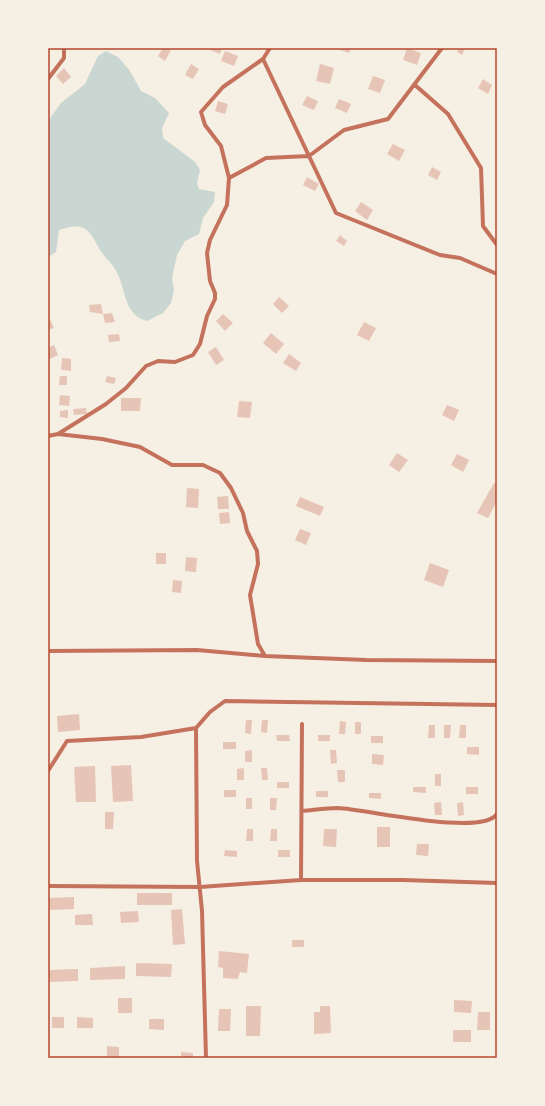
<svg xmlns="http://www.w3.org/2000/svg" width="545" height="1106" viewBox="0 0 545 1106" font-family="'Work Sans',sans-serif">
  <rect width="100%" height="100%" fill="#f6efe4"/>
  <path fill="#c9d6d2" d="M106,51L118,57L130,71L141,91L155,98L169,113L162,128L163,138L195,162L200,170L197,183L199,189L215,192L214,202L203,218L199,234L185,241L177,255L172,278L174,290L171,303L163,313L147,321C122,314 127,288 115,269C111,262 104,257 100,250C88,228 85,222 59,230L56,252L48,257V121L61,103L85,84L98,56Z"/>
  <path fill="#e6c5b7" d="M163,48L171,50L165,61L158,56Z
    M211,48H222L220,54L210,50Z
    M341,48H351L349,53L340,50Z
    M407,48L421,53L417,65L403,60Z
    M459,48H465L462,55L457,52Z
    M225,51L238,56L234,66L221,61Z
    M191,64L199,69L193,79L185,75Z
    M320,64L334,68L330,84L316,81Z
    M64,68L71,77L63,84L56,76Z
    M373,76L385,80L380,93L368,89Z
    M483,79L492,85L488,94L478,88Z
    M307,96L318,101L314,110L302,105Z
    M339,99L351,104L347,113L335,108Z
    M218,101L228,104L225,114L215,111Z
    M393,144L405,150L399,161L387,154Z
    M432,167L441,172L437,180L428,175Z
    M307,177L319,184L315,191L303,185Z
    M361,202L373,210L367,220L355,211Z
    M340,235L347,241L344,246L336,241Z
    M279,297L289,306L282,313L273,304Z
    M101,304L103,314L90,312L89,305Z
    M112,313L115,322L105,323L103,314Z
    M223,314L233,323L225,331L216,321Z
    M49,317L54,328L48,330V318Z
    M364,322L376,328L369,341L357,335Z
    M271,333L284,344L276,354L263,343Z
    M119,334L120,341L109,342L108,335Z
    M54,345L58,355L48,360V348Z
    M216,347L224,360L216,365L208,352Z
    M289,354L301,363L296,371L283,363Z
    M62,358L71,359V371L61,370Z
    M60,376H67V385H59Z
    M107,376L116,378L114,384L105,382Z
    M60,395L70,396L69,406L59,405Z
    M121,398H141L140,411H121Z
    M239,401L252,402L250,418L237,417Z
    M447,405L459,410L454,421L442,415Z
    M86,408L87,414L74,415L73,409Z
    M68,410V418L60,417V411Z
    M397,453L408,460L399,472L389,465Z
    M457,454L469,460L463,472L451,465Z
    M494,483L497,484V501L488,518L477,513Z
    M187,488L199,489L198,508L186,507Z
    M228,496L229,509H218L217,497Z
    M300,497L324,507L320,516L296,506Z
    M229,512L230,523L220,524L219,513Z
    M300,529L311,533L306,545L295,540Z
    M156,553H166V564H156Z
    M186,557L197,558L196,572L185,571Z
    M430,563L449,570L443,587L424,580Z
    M173,580L182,581L181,593L172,592Z
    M79,714L80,730L58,732L57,716Z
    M246,720H252L251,734L245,733Z
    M262,720H268L267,733L261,732Z
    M340,721L346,722L345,734H339Z
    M355,722H361V734H355Z
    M429,725H435V738H428Z
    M444,725H451L450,738H444Z
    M460,725H466V738H459Z
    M276,735H289L290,741H277Z
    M318,735H330V741H318Z
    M371,736H383V743H371Z
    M223,742H236V749H223Z
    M467,747H479V755L467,754Z
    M252,750V762H245V751Z
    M330,750H336L337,763L331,764Z
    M372,754L384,755L383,765L372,764Z
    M131,765L133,801L113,802L111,766Z
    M95,766L96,802H76L74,767Z
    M244,768V780H237V769Z
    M261,768H267L268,780H262Z
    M337,770H345V782H338Z
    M435,774H441V786H435Z
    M277,782H289V788H277Z
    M413,787H426V793L413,792Z
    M466,787H478V794H466Z
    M224,790H236V797H224Z
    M316,791H328V797H316Z
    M369,793H381V799L369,798Z
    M246,798H252V809H246Z
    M270,798H277L276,810H270Z
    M441,802L442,815H435L434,803Z
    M463,802L464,815L458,816L457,803Z
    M105,812H114L113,829H105Z
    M377,827H390V847H377Z
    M247,829H253V841H246Z
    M271,829H277V841H270Z
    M324,829H337L336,847L323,846Z
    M417,844H429L428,856L416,855Z
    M225,850L237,851V857L224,856Z
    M278,850H290V857H278Z
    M137,893H172V905H137Z
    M74,897V909L48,910V898Z
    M182,909L185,944L173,945L171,910Z
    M138,911L139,922L121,923L120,912Z
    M92,914L93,925H75V915Z
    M292,940H304V947H292Z
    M219,951L249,954L247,973L240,972L238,979L223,978V968L218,967Z
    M136,963L172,964L171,977L136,976Z
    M125,966V979L90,980V968Z
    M78,969V981L48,982V970Z
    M118,998H132V1013H118Z
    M454,1000L472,1001L471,1013L454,1012Z
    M246,1006H261L260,1036H246Z
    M320,1006H330L331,1033L314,1034V1012H320Z
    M219,1009H231L230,1031H218Z
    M478,1012H490V1030H477Z
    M52,1017H64V1028H52Z
    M77,1017L93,1018V1028H77Z
    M149,1019H164V1030L149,1029Z
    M453,1030H471V1042H453Z
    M107,1046L119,1047V1058H107Z
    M181,1052L193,1053V1058H181Z"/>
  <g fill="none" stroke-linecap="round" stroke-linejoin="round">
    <path stroke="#c5725c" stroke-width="4" d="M263,59L336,213L440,255L460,258L497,274
      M48,79L64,58V48
      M415,85L448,114L481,168L483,226L497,245
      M229,178L266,158L309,156L344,130L388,119L442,48
      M58,434L102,439L140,447L172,465H203L220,473L231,488L243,513L247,531L257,551L258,564L250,595L258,644L265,656
      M48,436L58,434L106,404L126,388L146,366L158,361L175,362L193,355L200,344L207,316L215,299V293L210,281L207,253L210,240L227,205L229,178L221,146L205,125L201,112L223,87L263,59L270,48
      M48,651L197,650L265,656L366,660L497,661
      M196,728L197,861L202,911L206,1058
      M48,771L67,741L141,737L196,728L210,712L225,701L497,705
      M302,811C314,810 326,808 338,808C366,809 481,837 497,814
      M301,880L302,724
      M48,886L200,887L301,880H403L497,883"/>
  </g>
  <rect width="545" height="1106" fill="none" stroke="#f6efe4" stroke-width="98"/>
  <rect x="49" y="49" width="447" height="1008" fill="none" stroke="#b5482f" stroke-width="1.5"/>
</svg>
